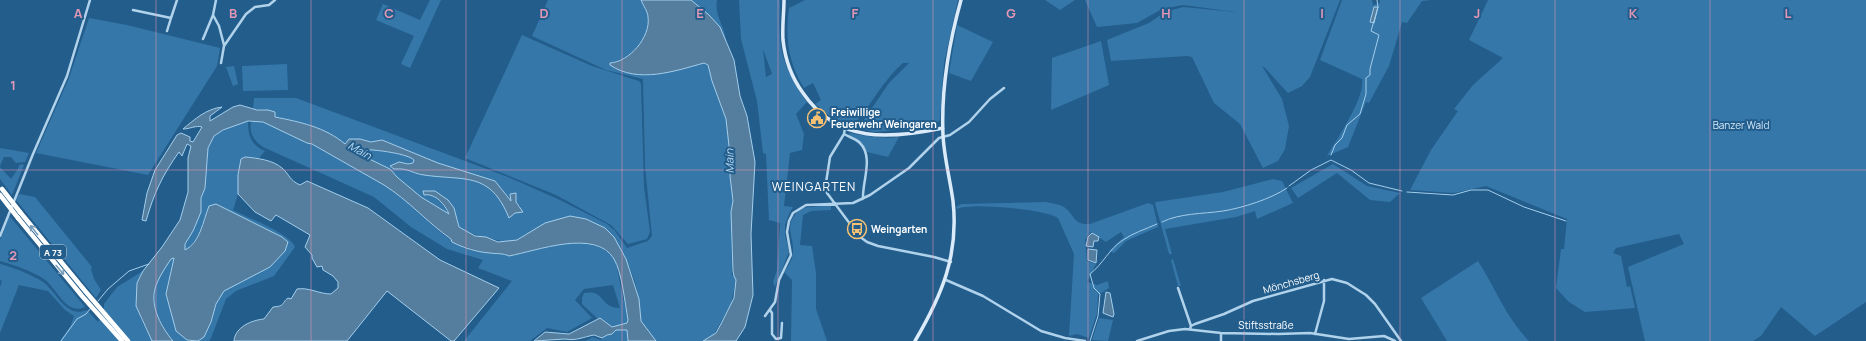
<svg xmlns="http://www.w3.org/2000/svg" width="1866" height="341" viewBox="0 0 1866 341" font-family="Manrope,sans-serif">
  <rect width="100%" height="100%" fill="#225d8c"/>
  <path fill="#3677a9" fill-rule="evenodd" d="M430,0H441L410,68L401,64L414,36L376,20L383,4L420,20Z
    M548,0H641C643,5 648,12 648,17C651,37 629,61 610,63H704L709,67L712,80L726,119L731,164L730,176L733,201L731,212L732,275L736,277V280L731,304L713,336L703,341H656L641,321L639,299L635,282L626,259L614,237L521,238C507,245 499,240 485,237C475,235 468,233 459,227L454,208L442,195L429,194L438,197L449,214L421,197L397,177L390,169L357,153L356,150C367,148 407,153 414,160L413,163L408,164L399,162L391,166L394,169C409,168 411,174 424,175C446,178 474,173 492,190C497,194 501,202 505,207H521L516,202V193L512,202L495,181L438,163L382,140L371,142L360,139H349L345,144C325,127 300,122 275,117V112L268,110L253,109L254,98H296L508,177L560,200L607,224L615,231L627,248L648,241L652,236L645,166L643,79L606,70L532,36Z
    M691,0H717C714,16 725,26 726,41C717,22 707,13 691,0Z
    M739,0H780C780,11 779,23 780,34C780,60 793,82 807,102L796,114L804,134L802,150L790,153L784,206L793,207L789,214L785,225V234L789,252L775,287L773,282L777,270L780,223L769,220L766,154L763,153L757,101L741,39ZM763,49L772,74L766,77Z
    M805,0H958L944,63L940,120L933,126L875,132L861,129L859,127L889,83L909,63H903C882,81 871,106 853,126L831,117L815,104L821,100L813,83L804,88C788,61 785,39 789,8Z
    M1045,0H1075L1060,10Z
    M1085,0H1340L1310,77L1302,86L1288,93L1265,68L1262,66L1282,99L1289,126L1285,149L1278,161L1263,168L1240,124L1214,103L1192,57L1187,56L1111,61L1107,40L1149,23L1165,12L1183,7L1236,12L1183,5L1162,9L1137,23L1097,27Z
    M1342,0H1372L1373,5L1380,3V0H1432L1422,1L1407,23L1402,22L1389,66L1369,103L1366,102L1348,147L1327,156C1337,139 1366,96 1362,79L1320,60Z
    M1488,0H1866V302L1815,336L1781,307L1761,336L1753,341H1645L1628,267L1684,244L1679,234L1616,248L1613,253L1621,256L1627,287L1630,286L1635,308L1585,312L1569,302L1556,288L1561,249H1564L1567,219L1486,186L1454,193L1410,190L1431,150L1458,111L1454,109L1473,85L1503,58L1469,40Z
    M89,18L127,25L220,48L217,66L148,175L36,153L69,78Z
    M957,25L993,42L971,81L949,73Z
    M522,35L592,66L639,81L641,84L644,187L650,232L647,239L628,244L611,225L556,195L465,158Z
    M1101,41L1109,85L1051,110L1052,58Z
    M287,64L288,90L243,91L242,66Z
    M234,66L238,84L233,86L226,67Z
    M248,121C248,136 251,145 265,151L259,158L245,157L238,175V194L233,210C248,218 289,233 295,247L274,276L236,291L226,299L211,338L209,341H198C215,330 211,306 223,292C227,288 263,270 270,267L209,207C202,222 200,241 185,250V244L193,231L200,213L201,198L205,188L208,148L214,136L223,130Z
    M251,122H263L307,143L312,144L384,185C413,203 434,232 464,248C478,255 495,250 509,256C539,250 598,227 616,263L628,321L625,325L612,327L602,319H598L582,304V298L584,293C601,290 599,299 610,306C613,307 617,308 620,308L613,285L584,289L575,300L592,318L567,332L547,328L530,341H464L512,281L478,268L483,260L447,249L411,227L374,197L263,147C254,141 249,133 251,122Z
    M850,133C866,136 883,139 899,137L888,157L867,152L863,144L848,134Z
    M0,148L29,153L25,162L16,163L11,157H4L0,166Z
    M22,164L24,165L12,195L0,179V167L11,179L19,167L18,166Z
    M1333,164L1367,186L1400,193L1390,202L1370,200L1337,173L1298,198L1291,188Z
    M1273,179L1282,181L1293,203L1257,219L1255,211L1236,217L1165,229L1172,254H1169L1155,203L1156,202L1223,192Z
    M19,194L35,197L92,267L91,269L94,279L101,290L96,298L16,200Z
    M1045,202C1051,203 1058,204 1064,207C1075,215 1073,225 1090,224L1148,203L1153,205L1158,227L1126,241L1114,253L1109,251L1124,237L1121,232L1106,242L1091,232L1085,240L1087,261L1096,264L1087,282L1097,285L1108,281L1109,288L1098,295L1097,313L1089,338L1077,334L1069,336L1074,254L1058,218C1046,209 968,202 957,209L956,207L961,204Z
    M831,205V210L811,211L803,215L800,245L812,246L816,273V309L827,341H791L792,280L784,272C788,267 793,259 793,252C794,233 782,226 801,208Z
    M9,216L12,219L85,307C66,316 57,288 44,279C32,271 14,265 0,261V240Z
    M174,257L170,273L187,340L190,341H173C163,328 150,307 155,289C157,279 165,268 170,259Z
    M1173,259L1181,286H1178L1171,260Z
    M1478,261C1495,287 1506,318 1529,341H1447L1421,298Z
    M0,264C15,268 30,274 43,282C57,292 66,319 87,310L98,322L104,313V304L117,287L143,271L137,283L140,317L152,341H60L71,325L74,316L65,310L48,291L19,285L0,333V287L2,281L0,280Z
    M1099,318L1113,320L1108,341L1092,340Z
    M627,329L628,341H585L593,337L601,340L605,335L613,334L616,330Z"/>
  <path fill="#557e9e" stroke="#a3ceec" d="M641,0H691L709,15L720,27L734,60L740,96L747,116L755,162L751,234L753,295L745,327L736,341H703L716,333L722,322L734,298L736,280L734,276L733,271L731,212L733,201L730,176L731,164L726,119L712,81L708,65L704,63C675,71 638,84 610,65V63C629,62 651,37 648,17C648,12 643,5 641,0Z
    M1374,7H1378L1374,23L1370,22Z
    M240,105L257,110H268L275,112V117C300,122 325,127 345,144L349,139H360L371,142L382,140L438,163L495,181L511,201L510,194L516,193V202L523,212L515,213L509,218C490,171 465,181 424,175C410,173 410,168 394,169L390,166L399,162L408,164L413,163L414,160C407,153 367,148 356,150L357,153L390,169L397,177L421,197L449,214C445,205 436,193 424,195L423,191H435L448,200L454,208L459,227L475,236L486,237L498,242L517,240L545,223L570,216L586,219L605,228L614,237L626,259L639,299L641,321L656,341H628L627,330H616L612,334L607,335L602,338L594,335C583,337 577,341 565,339L534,341L545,332L569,334L600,318L612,327L627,323L628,320C625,304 622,272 614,259C596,228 536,251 509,256C503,253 497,254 490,253C476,252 464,248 452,242L451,239C428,223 408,200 384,185L312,144L307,143L263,122L248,121L223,130L214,136L208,148L205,188L201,198V212L193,231L185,244V250C200,243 203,221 209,206L216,204L282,237L288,242L285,251L270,267L224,291L216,304L211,322L204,337L198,341L187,340L176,331L166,294L174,258L171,259C165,268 157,280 155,289C150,307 162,328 173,341H152L136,306L137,283L143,271L162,247L180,220L188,192V158L191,146L187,144L182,156L179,152C162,176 154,193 146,221L142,220L147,193L155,170L177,135L181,133L190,137V141L193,142L202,127C196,125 190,129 183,129C195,119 206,109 222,107L210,116V121L233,107Z
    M245,157C257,158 273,160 282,168C290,175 289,180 300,185L307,181L368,208L440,260L499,288L454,341H451L387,291L347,341H234C235,327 252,320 264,319L273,307C286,306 281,303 288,298L291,299L297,289C309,287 319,294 331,294L338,288V282L333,276L323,270L322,266L317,267L312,258V255L305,247L310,235L276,215L271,221L255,212L238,194V175L241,159Z
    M1092,233L1099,237L1098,241H1094L1093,247L1086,246L1088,237Z
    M1088,249L1097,250L1096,263L1088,260Z
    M1106,292L1110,293L1114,314L1113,317L1103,313Z"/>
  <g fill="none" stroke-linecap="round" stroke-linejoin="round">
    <path stroke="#a3ceec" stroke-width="1" d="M1331,155L1335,145L1342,138L1347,125L1360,114L1366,94V78L1370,75V69L1379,35L1371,31L1378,7L1377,0
      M1289,186L1311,170L1331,160L1351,170L1369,183L1402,191
      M1407,192L1453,195L1471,190H1488L1524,207L1566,221
      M1162,222C1180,213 1203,214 1223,211C1242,208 1271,199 1287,188
      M98,301L108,289L129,271L149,264
      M61,341L77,319L86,314L91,308
      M1090,341L1098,316L1100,294L1094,288L1090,274C1103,264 1109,249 1123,240C1133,233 1146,229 1157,224"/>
    <path stroke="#b0d2eb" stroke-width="2.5" d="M133,10L171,18L177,0
      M213,15L219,26L224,45
      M167,31L171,18
      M203,39L213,15L216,0
      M221,63L224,46L246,14L255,7L269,5L275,0
      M845,128L844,134L830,157L825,189L827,193L859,236L867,242L878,246L934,257L951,262
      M844,134C849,137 856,139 860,143C874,157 862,182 863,199
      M0,236L33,154L67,76L90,0
      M946,280L983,296L1041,331L1065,338L1085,341
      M1178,288L1191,326
      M770,310L772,313V334L776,339L781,338L782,323
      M765,316L775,302L779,280L791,255L787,232L789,221L793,213L806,205L853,203L870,195L909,168L939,138L950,135L969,122L990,99L1004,88
      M1190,329L1191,326L1195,324L1224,314L1253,301L1332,279L1347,283L1366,295L1375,304L1401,341
      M1315,334L1324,301V280
      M1137,341L1169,331L1185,329L1221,333L1278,334L1310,333L1349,339L1384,336L1395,341
      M1221,341V334"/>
    <path stroke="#dbebf9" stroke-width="3.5" d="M784,0C784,13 782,26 783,40C785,59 792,78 803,93C838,144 890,139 943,128
      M915,341C942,295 959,255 953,201C950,179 944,157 943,135C941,90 949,43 961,0"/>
    <path stroke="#fff" stroke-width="4.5" d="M20,212L86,292L128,341
      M18,218L82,296L122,341"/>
    <path stroke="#fff" stroke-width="4.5" d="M2,189L20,212
      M0,195L18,218"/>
  </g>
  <defs><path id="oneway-shaft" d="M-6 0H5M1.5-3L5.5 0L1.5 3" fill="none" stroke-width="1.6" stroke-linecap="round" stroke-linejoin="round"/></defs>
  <g stroke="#7a9eba">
    <use href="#oneway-shaft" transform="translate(34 230) rotate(-129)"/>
    <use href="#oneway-shaft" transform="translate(60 270) rotate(50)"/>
  </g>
  <path fill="none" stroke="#e497b5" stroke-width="1" stroke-opacity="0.55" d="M156,0V341M311,0V341M466,0V341M622,0V341M778,0V341M933,0V341M1088,0V341M1244,0V341M1400,0V341M1555,0V341M1710,0V341M0,170H1866"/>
  <defs>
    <symbol id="civic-ring" viewBox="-11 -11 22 22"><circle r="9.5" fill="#225d8c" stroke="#f7c171" stroke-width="1.5"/><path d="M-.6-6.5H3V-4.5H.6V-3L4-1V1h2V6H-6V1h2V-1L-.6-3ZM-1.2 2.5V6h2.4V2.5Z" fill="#f7c171"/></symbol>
    <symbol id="bus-ring" viewBox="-11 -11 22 22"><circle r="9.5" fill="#225d8c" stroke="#f7c171" stroke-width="1.5"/><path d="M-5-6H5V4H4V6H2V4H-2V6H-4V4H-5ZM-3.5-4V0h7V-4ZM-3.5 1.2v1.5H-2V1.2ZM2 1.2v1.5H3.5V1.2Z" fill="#f7c171"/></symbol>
  </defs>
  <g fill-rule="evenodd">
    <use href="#civic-ring" x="806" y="107" width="22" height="22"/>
    <use href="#bus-ring" x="846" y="218" width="22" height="22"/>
  </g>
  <g text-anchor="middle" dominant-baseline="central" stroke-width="4" stroke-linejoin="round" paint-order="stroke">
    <rect fill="#225d8c" stroke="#bdcedc" stroke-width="1" x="40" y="245" width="26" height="14" rx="3"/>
    <g font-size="9" font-weight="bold" fill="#fff">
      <text x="53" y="252">A 73</text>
    </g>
    <g font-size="10" font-weight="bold" fill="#fff" stroke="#225d8c" text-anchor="start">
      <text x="831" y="112">Freiwillige<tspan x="831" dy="12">Feuerwehr Weingaren</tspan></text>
      <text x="871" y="229">Weingarten</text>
    </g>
    <g font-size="10" fill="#d4e9f8" stroke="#225d8c">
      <text x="1741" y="125">Banzer Wald</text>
    </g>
    <g font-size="10" fill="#fff" stroke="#225d8c">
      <text transform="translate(1291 282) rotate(-16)">Mönchsberg</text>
      <text x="1266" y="325">Stiftsstraße</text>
    </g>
    <g font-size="11" font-style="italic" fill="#bbdbf2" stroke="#225d8c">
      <text transform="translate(360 150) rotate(29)">Main</text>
      <text transform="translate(729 161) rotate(-91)">Main</text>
    </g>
    <g font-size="12" letter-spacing="1" fill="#fff" stroke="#225d8c">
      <text x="814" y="186">WEINGARTEN</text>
    </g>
  </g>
  <g font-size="13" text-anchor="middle" font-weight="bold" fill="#e497b5" stroke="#225d8c" stroke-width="4" stroke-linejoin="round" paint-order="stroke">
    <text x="78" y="18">A</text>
    <text x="233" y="18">B</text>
    <text x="389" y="18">C</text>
    <text x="544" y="18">D</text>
    <text x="700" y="18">E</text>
    <text x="855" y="18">F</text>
    <text x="1011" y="18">G</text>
    <text x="1166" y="18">H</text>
    <text x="1322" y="18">I</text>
    <text x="1477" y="18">J</text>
    <text x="1633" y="18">K</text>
    <text x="1788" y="18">L</text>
    <text x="13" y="90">1</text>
    <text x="13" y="260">2</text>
  </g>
</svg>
